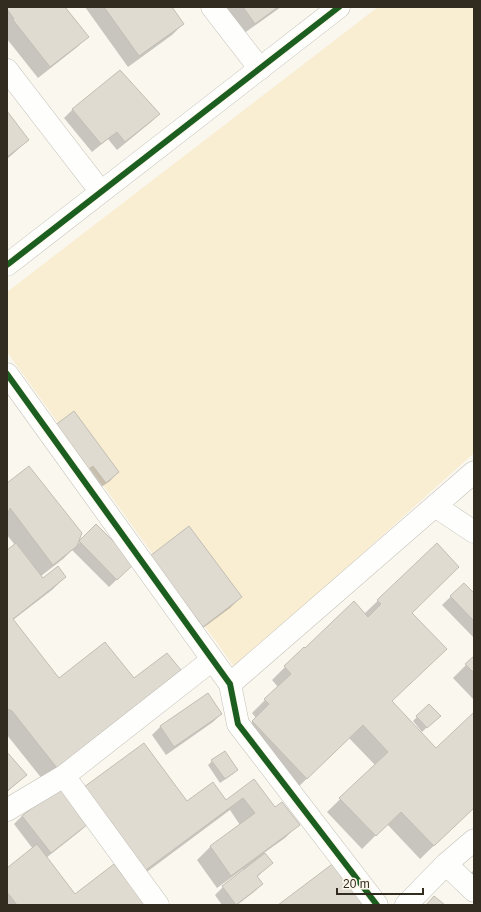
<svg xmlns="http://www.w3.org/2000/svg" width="481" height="912" viewBox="0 0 481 912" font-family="Arial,sans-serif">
  <rect width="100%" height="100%" fill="#faf7ef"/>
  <path fill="#f9edd2" d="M378,7H474V453L235,668L7,352V292Z"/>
  <path fill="#0003" d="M7,7H64L87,37L76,48L38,78L7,39Z
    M85,7H171L183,24L172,35L128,67Z
    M224,7H281L243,34Z
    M73,109L159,114L151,122L117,150L108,139L92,152L64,118Z
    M7,113L28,140L14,153L7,159Z
    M55,427L118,472L110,481L97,490Z
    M7,484L76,546L96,526L134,563L109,587L72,550L63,559L41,576L43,579L65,577L52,590L13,620L59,679L134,680L179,670L166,684L43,780L7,735V552L15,545L7,535Z
    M436,545L411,613L391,701L436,750L474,713V807L420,859L387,824L362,849L327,812L375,765L349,738L293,792L239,735L256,718L252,713L278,687L272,680L285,667L364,614Z
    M139,568L241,597L230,608L191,637Z
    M464,584L474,594V638L442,605Z
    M474,657V700L453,678Z
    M207,694L221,714L213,722L166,755L152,735L160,727Z
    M429,705L435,720L422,732L413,721Z
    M7,753L26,775L7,792Z
    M212,761L237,770L233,774L220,783L208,765Z
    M254,780L275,809L298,825L285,838L264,853L272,863L257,877L262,884L254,892L237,905H222L215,895L223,887L244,871L243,869L217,888L197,860L210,847L240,825L230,810L132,883L88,823L79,832L46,858L75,895L144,905H7V869L33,849L14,824L22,816L59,788L187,803L226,801Z
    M474,870V898L460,883Z"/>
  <path fill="#dfdbd1" stroke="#c2beb5" d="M7,7H65L89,37L50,67L13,20L14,19L7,9Z
    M104,7H172L184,24L139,56Z
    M243,7H278L255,24Z
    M120,70L160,114L125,142L117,132L101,144L72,109Z
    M7,111L29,140L7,157Z
    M74,411L119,472L106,483L93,466L87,470L54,426Z
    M29,466L82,533L77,546L53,565L10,508L7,515V483Z
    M96,524L135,563L117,580L79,541Z
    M189,526L242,597L203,627L150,556Z
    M16,543L43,578L58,566L66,577L13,619L59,678L105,642L134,678L167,653L181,670L57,768L12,711L7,709V550Z
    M437,543L459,567L412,613L447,649L392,701L436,748L474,712V808L434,846L401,812L376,836L339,798L388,752L363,725L307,779L252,721L269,704L264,699L291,674L284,666L304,647L305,648L354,601L368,617L381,604L377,600Z
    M464,583L474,593V621L450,596Z
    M474,656V673L465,664Z
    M208,693L222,714L174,747L160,726Z
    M429,704L441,716L427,728L416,716Z
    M144,743L187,801L213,782L226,800L254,779L275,807L282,802L300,825L231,876L210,846L255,813L243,798L146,870L84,787Z
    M225,751L238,770L225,779L211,760Z
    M7,752L27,775L7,791Z
    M59,786L88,824L51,853L22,816Z
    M37,844L75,894L114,864L146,905H17L7,892V868Z
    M265,853L273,863L257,876L263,884L236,905L222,886Z
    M335,862L367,905H278Z
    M434,896L445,905H426Z"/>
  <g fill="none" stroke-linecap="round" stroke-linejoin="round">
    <defs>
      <path id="street" d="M212,7L260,69
        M7,70L101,192
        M7,265L339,7
        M7,374L230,684L238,724L377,905
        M435,506L474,532
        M230,684L474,472
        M64,776L158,905
        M7,810L64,776L212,660
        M446,864L474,891
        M406,905L446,864L474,840"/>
    </defs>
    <use href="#street" stroke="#c2beb5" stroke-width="23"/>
    <use href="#street" stroke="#fefefd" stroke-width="22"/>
    <defs>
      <path id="cycleway" d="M7,265L339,7
        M7,374L230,684L238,724L377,905"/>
    </defs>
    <use href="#cycleway" stroke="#fef8eb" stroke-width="8"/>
    <use href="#cycleway" stroke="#1b5e20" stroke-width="6"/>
  </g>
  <rect width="481" height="912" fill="none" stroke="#322c20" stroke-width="16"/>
  <path d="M337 888v6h86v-6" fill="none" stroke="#322c20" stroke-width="2"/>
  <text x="343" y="888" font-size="12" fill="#322c20" stroke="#fef8eb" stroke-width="3" paint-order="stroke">20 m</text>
</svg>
